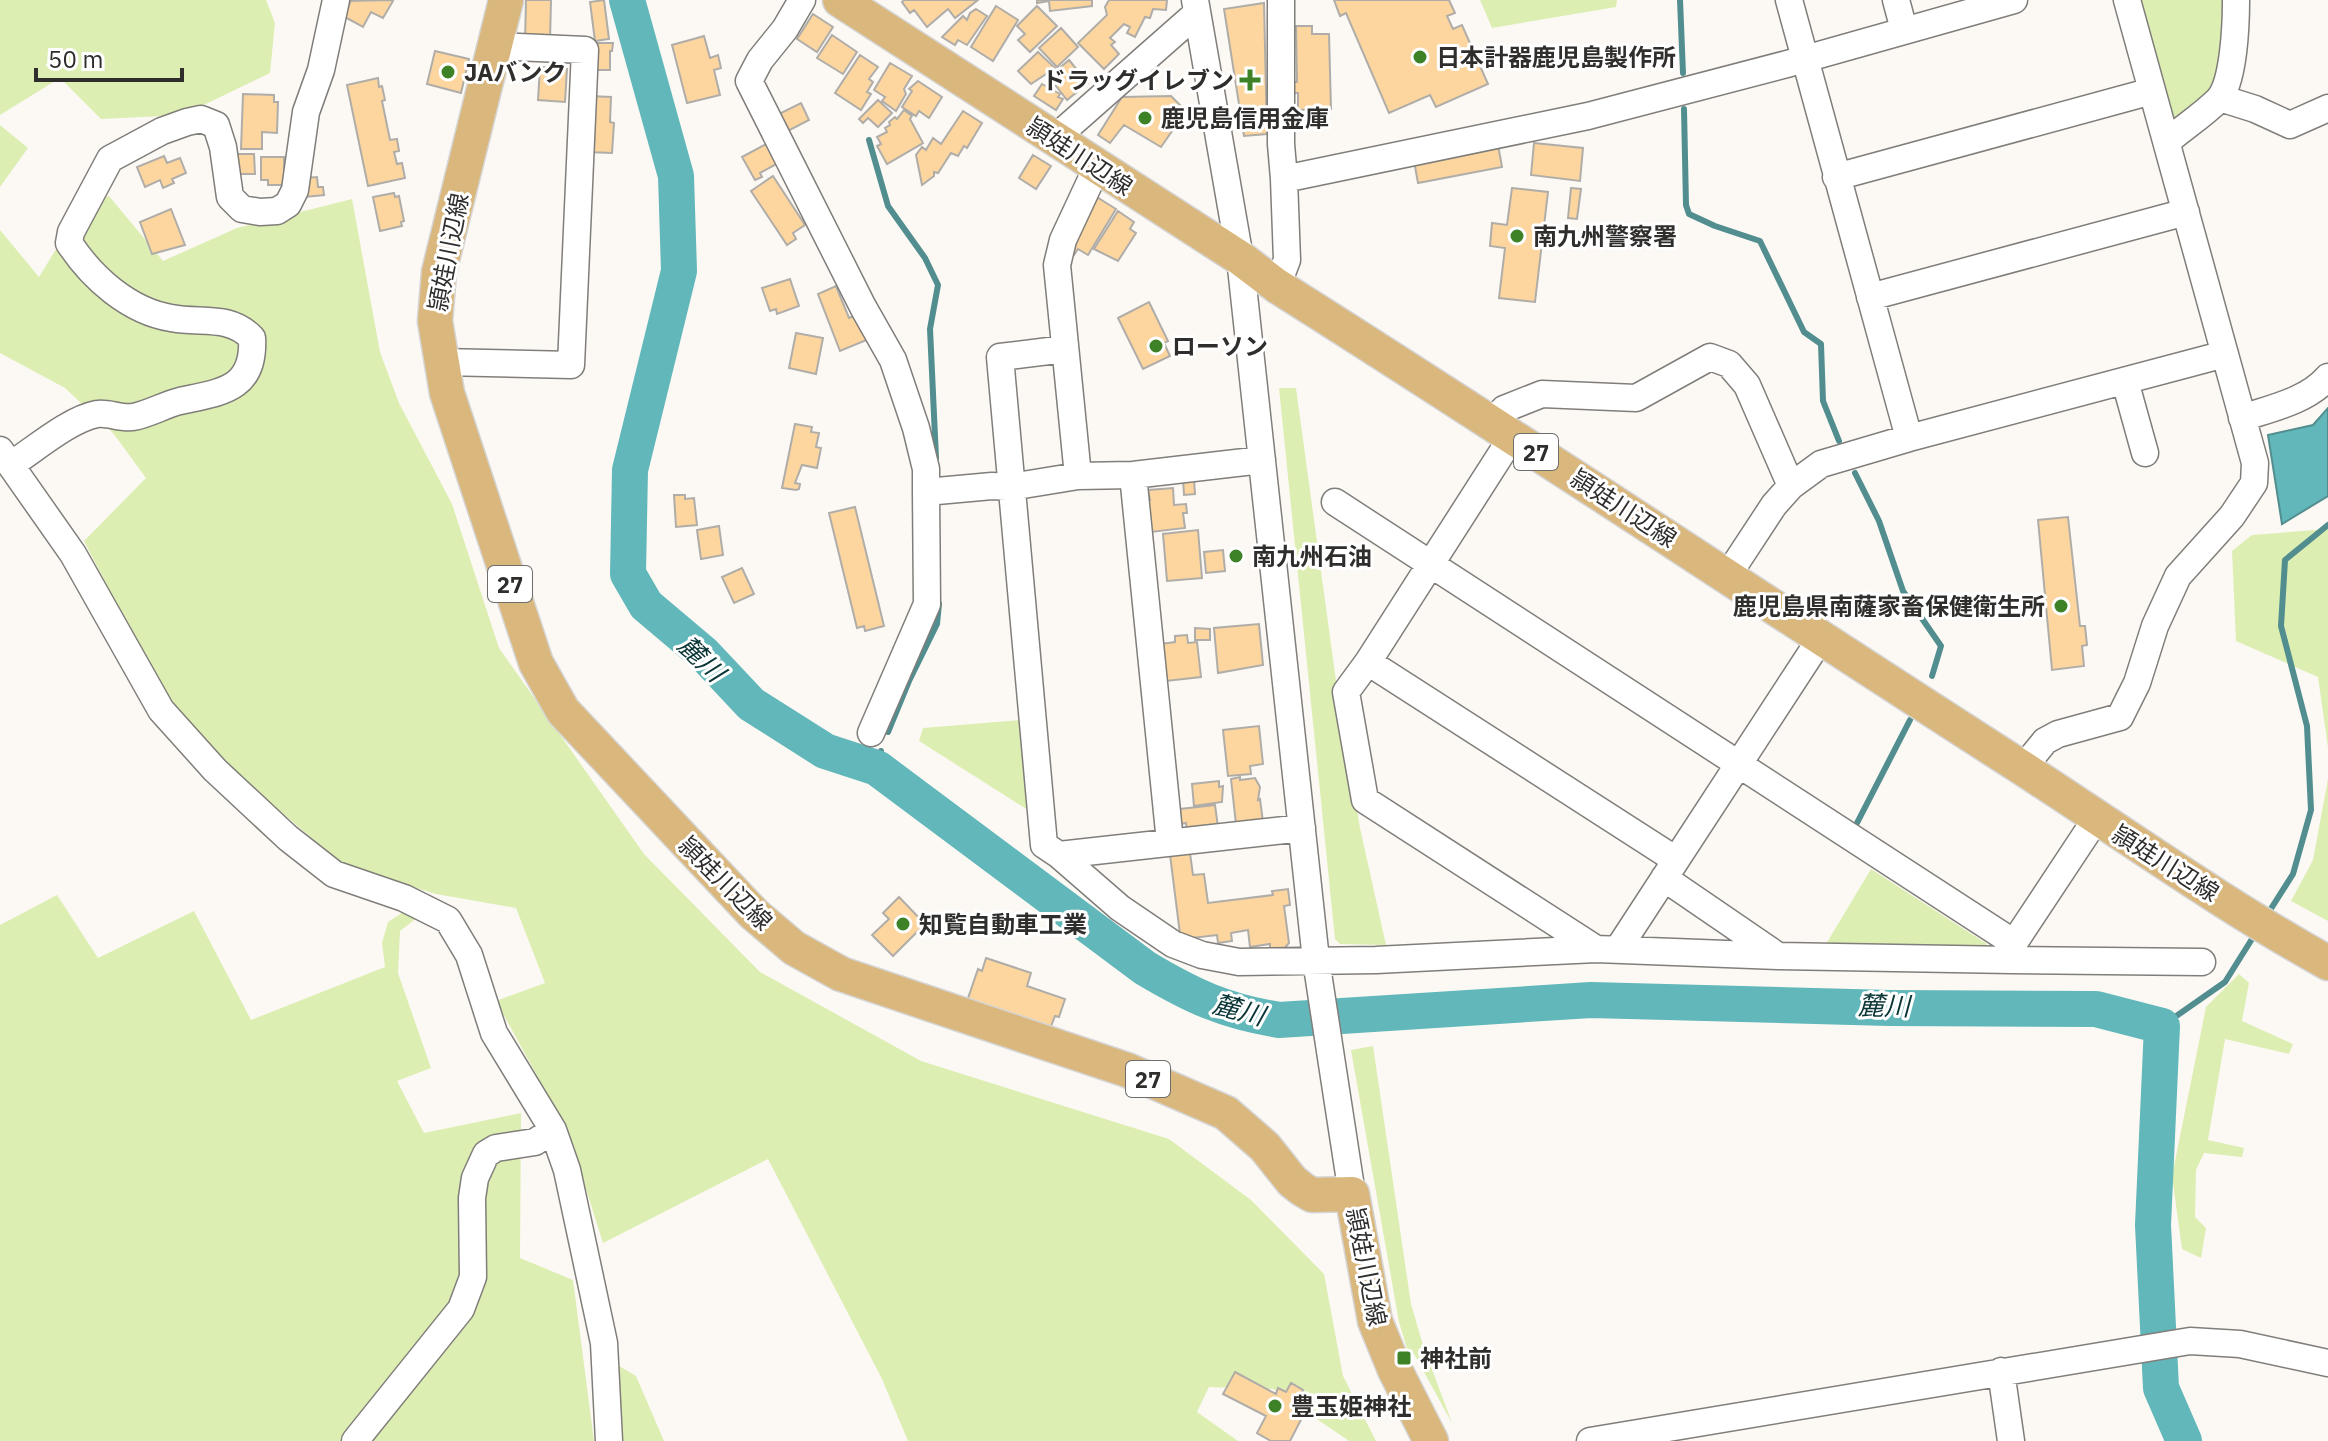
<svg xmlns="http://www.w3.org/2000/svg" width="2328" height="1441" viewBox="0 0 2328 1441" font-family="'IBM Plex Sans','Noto Sans JP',sans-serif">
  <rect width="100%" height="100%" fill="#fcf9f5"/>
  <path fill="#ddeeb2" d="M0,0H266L275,23L270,73L183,115L101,119L60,78L0,115Z
    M1480,0H1617L1616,7L1492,28Z
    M2137,0H2227L2224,65L2212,89L2177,125L2171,118Z
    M0,125L28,148L0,187Z
    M109,196L163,261L237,228L352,199L380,352L399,403L452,504L499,648L644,854L760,972L921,1061L1169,1139L1251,1200L1324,1274L1343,1376L1376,1441H1349L1273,1389L1209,1387L1197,1412L1238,1441H908L882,1379L768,1159L603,1243L568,1132L496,1001L545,983L516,908L436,894L344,866L214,754L158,685L84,541L146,478L113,433L65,388L0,353V230L39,277L83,205Z
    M1279,388H1296L1337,688L1360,828L1386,945L1340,944L1335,939Z
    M2328,529V748L2318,677L2236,641L2232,551L2252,535Z
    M1021,720L1028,810L919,741L923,728Z
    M2328,779V921L2291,901L2313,860Z
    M1871,869L1987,944L1977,953L1823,949Z
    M57,895L98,958L194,911L251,1020L385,967L382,943L388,922L408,909L422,914L400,931L398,973L431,1068L397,1081L424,1133L521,1113L520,1258L573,1280L594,1441H0V925Z
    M2239,974L2249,983L2242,1021L2293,1044L2289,1054L2225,1039L2208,1140L2244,1148L2242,1157L2204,1153L2196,1170L2195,1217L2206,1228L2201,1258L2182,1249L2172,1176L2206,1007Z
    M1373,1046L1411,1304L1423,1345L1452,1423L1414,1354L1409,1355L1399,1322L1351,1050Z
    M616,1364L636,1376L664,1441H619Z"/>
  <path fill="#61b7b9" stroke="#528e8f" stroke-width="2" d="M2328,408V496L2282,524L2268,435L2313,425Z"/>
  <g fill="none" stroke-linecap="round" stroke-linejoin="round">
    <path stroke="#528e8f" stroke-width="6" d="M1680,0L1683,73
      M1684,109L1686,205L1689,214L1715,226L1760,241L1804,332L1821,344L1823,401L1839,441
      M869,140L888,206L925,258L938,285L930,329L936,458
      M1855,473L1879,521L1903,591L1941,646L1932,676
      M888,732L909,681L937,624L939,604
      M877,768L881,751
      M1857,823L1910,720
      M2267,915L2293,874L2311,810L2307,726L2281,626L2285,560L2328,525
      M2162,1026L2225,982L2257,931"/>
    <path stroke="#61b7b9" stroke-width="36" d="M627,0L676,176L679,271L630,470L628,574L646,605L704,654L751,704L825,751L877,768L1145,968C1192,996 1224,1011 1279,1020L1591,1000L1889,1008L2096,1009L2162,1026L2153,1225L2161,1388L2184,1441"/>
  </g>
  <path fill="#fcd69e" stroke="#b0ada9" stroke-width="2" d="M526,0H551L550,42L525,41Z
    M604,0L609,39L595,41L590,2Z
    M904,0H978L955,18L948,9L927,27L914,10L910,13L902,2Z
    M1037,0H1092V6L1050,11L1049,1L1037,3Z
    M1109,0H1167L1166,10L1153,9L1150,18L1145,17L1135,37L1127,33L1130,27L1124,24L1110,38L1115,42L1111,45L1119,54L1104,69L1078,43L1107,15L1105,7Z
    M1334,0H1449L1455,13L1447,16L1453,29L1462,25L1488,84L1436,107L1430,95L1389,113L1346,13L1340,16Z
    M347,1L391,0L393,1L383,18L371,12L363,27L343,16L350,3Z
    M1264,3L1267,134L1244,136L1224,9Z
    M996,6L1018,20L993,61L971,47Z
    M1037,6L1057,26L1030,52L1018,40L1025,34L1017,26Z
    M976,9L987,16L967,45L958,40L955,45L942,37L963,16L967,20L970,13Z
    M813,14L833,27L817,52L797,39Z
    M1296,26H1312V34H1329L1331,109L1298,110V93H1293V82H1297Z
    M1061,28L1078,47L1057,67L1039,48Z
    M832,35L857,52L843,74L817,58Z
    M704,36L710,58L718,55L721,68L714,70L720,95L687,103L672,45Z
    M594,43H613L612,51H610V70H593Z
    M435,51L469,59L461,93L427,84Z
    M1038,52L1055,68L1031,84L1018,71Z
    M860,55L878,67L869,79L873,82L867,92L871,94L861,110L835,93Z
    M1069,60L1088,83L1067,100L1049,77Z
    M890,63L912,76L904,89L906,94L896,111L882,101L885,97L874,90Z
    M540,67L567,69L565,102L538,100Z
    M378,78L379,87L382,86L385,100L382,101L390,140L397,139L399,151L394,152L397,164L402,163L405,178L368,186L347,85Z
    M918,81L942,97L929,118L919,111L916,116L902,107L912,91L909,89Z
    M1042,84L1060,94L1058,97L1063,99L1056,110L1034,96Z
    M243,94L274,95V102H278L277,133L262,132V149H241Z
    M590,96L611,97L610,122L614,123L612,153L587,152Z
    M1171,96L1186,111L1161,147L1124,125L1110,143L1098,135L1122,97Z
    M878,100L892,113L878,127L868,118L863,123L859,119Z
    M801,103L809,120L782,134L773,117Z
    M904,110L912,116L910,119L923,143L887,164L877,146L881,144L877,137L887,132L885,128L890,125L889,122L895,117L897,119Z
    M963,111L982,123L967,148L964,146L958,156L951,153L938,173L934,172V176L922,185L916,155L922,147L926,150L933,138L941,144Z
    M770,142L780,162L760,173L762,177L755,180L742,157Z
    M1534,143L1583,148L1580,181L1531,175Z
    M1498,145L1502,167L1418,183L1414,161Z
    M236,154H254L255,174H237Z
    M1033,155L1051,166L1036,189L1019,178Z
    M164,156L167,163L180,158L186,173L172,179L174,183L163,188L160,180L145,187L137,167Z
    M261,157H284V185H268V180H261Z
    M773,176L805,225L793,233L796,239L787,245L751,191Z
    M317,177L318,187H323L324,195L305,197V178Z
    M1512,188L1548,192L1535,302L1499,298L1505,248L1490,246L1492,223L1507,225Z
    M1571,188L1581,189L1577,219L1568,218Z
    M394,193L395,197L399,196L404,221L401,222L402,226L380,231L373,197Z
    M1092,194L1116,209L1088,255L1078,249L1074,255L1066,251Z
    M171,209L185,245L152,254L140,222Z
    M1118,211L1134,222L1130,229L1136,233L1118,261L1094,249Z
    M790,279L799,306L777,314L776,309L770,311L762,288Z
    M836,286L849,318L859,314L869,339L840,351L818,294Z
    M1149,302L1168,341L1164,343L1170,356L1143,369L1118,318Z
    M796,333L823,338L816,374L789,368Z
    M795,424L812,427L811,432L819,433L816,447L821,448L817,468L802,465L795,483L800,484L799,489L796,490L782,488Z
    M1183,479H1194L1195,494L1184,495Z
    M1173,488L1174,505L1186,504L1187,513H1183L1185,528L1151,532L1146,500H1150L1148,490Z
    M674,495H685V499L694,498L697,525L676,527Z
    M855,507L884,626L865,631L864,626L857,628L829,513Z
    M2068,517L2080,626H2085L2087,645L2082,646L2084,666L2052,670L2038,520Z
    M719,526L723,555L701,559L697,530Z
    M1198,530L1202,578L1167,581L1163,534Z
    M1223,550L1225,571L1206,573L1204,552Z
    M742,568L754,594L734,603L722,577Z
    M1259,624L1263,665L1218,673L1214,628Z
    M1195,628L1210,629V640H1195Z
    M1187,635L1188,643L1197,642L1201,677L1166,681L1160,644L1175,642V636Z
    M1259,726L1263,764L1250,766L1251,774L1228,776L1223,730Z
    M1240,777V780L1255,778L1260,787L1258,800L1260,799L1263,822L1255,823V820L1236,824L1231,779Z
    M1219,781V787L1223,786L1222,802L1194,806L1192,784Z
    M1215,805L1218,827L1187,830L1186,823L1181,824L1180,809Z
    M1190,853L1193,875L1204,874L1208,903L1273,895L1272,891L1288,889L1290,905L1284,906L1289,943L1284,949L1270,951V944L1250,947L1248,930L1231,933L1232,941L1218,943L1217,935L1192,938L1180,934L1170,855Z
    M899,897L925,924L893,956L872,935L889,919L883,913Z
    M986,958L1031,973L1027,986L1065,999L1059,1017L1055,1016L1050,1029L967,1001L978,969L982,971Z
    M1235,1372L1276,1394L1278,1388L1286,1392L1291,1383L1303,1390L1299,1399L1305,1402L1301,1410L1305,1412L1290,1441H1271L1257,1433L1266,1416L1223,1394Z"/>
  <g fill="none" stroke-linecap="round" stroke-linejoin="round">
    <defs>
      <path id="minor" d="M802,0L785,29L760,60L749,81L863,307L893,360L916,428L926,469V492L992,486L1011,487L1078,476L1133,475L1262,460
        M1195,0L1240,258L1316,960L1352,1194
        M1281,0V144L1284,179
        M1789,0L1909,438
        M1896,0L1904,30
        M2220,98L2255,109L2290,125L2328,108
        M1054,139L1197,13
        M2168,141C2184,127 2203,115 2218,100C2234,83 2236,24 2236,0
        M1836,177L2152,91
        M1277,286L1287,260L1284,179L1588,116L1787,64L2014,0
        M1870,297L2186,212
        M1065,349L1000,357L1044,845L1059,855L1302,828
        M441,362L571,365L585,50L494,46
        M2125,381L2145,453
        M2242,418C2272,408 2307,401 2328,377
        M1491,423L1504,409L1542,394L1636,398L1710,357L1729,364L1747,385L1791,486
        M1512,437L1368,662L1346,692L1365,800L1596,949
        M0,450L73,554L161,710L215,770L288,838L334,874L404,898L448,920L469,955L494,1033L553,1130L567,1170L604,1343L609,1441
        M12,464C35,449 70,419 97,414C108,412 121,419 133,417C149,414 164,405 180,401C221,392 255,390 252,338C229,314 201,324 171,318C129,311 92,278 69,243L71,232L110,159L162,131L187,122L201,119L216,125L223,147L230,197L242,209L260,212L277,211L288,204L295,190L306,112L321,70L336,0
        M1133,475L1170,842
        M1078,476L1057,265L1063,240L1097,167
        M1335,502L2014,943
        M1728,575L1774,505L1791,486L1821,464L1909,438L2225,354
        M1368,662L1676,860
        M871,733L927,604L926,492
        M2023,768L2045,741L2058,734L2120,717L2137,683L2155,626L2178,576L2232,516L2254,483L2255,463L2127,0
        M1059,855L1120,908L1173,944L1202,955L1239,962L1376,960L1596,949L1778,956L2012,960L2014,943L2096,819
        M1664,878L1778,956
        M1618,949L1821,638
        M2012,960L2202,962
        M2001,1371L2011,1441
        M355,1441L461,1309L473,1277L472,1198L475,1178L486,1154L496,1148L535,1142L553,1130
        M1590,1441L2190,1341L2240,1344L2328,1363"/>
      <path id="major" d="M506,0L439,272L435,321L447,393L536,663L563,711L754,914L794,948L841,974L1127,1070L1226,1113L1265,1147L1292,1181L1302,1189L1312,1195L1352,1194L1375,1321L1395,1370L1431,1441
        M840,0L1240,258L1277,286C1523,441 1765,603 2010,760C2116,828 2218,902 2328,963"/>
    </defs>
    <use href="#minor" stroke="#807e7a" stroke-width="29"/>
    <use href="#major" stroke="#d5d5d5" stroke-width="37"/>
    <use href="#minor" stroke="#fff" stroke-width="26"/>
    <use href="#major" stroke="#d9b77d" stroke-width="34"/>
  </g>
  <g fill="#3d8227" stroke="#fff" stroke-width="3">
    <circle cx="1420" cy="57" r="8"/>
    <circle cx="448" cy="72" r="8"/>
    <path d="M1246 68h8v8h8v8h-8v8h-8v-8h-8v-8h8z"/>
    <circle cx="1145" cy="118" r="8"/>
    <circle cx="1517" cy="236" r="8"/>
    <circle cx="1156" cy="346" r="8"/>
    <circle cx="1236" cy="556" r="8"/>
    <circle cx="2061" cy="606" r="8"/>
    <circle cx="903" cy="924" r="8"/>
    <rect x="1396" y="1350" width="16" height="16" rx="4"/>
    <circle cx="1275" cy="1406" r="8"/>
  </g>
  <g text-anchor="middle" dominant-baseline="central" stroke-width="6" stroke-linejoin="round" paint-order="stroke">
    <g fill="#fff" stroke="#6d6d6c" stroke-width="2">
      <rect x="1514" y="434" width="44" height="36" rx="6"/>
      <rect x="488" y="566" width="44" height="36" rx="6"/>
      <rect x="1126" y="1061" width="44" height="36" rx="6"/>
    </g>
    <g font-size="22" font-weight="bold" fill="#2f2e2d">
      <text x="1536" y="452">27</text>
      <text x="510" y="584">27</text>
      <text x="1148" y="1079">27</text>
    </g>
    <g font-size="24" font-weight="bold" fill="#2f2e2d" stroke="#fff" text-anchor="start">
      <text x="1436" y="57">日本計器鹿児島製作所</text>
      <text x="464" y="72">JAバンク</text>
      <text x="1234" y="80" text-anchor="end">ドラッグイレブン</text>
      <text x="1161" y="118">鹿児島信用金庫</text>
      <text x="1533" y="236">南九州警察署</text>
      <text x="1172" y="346">ローソン</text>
      <text x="1252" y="556">南九州石油</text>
      <text x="2045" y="606" text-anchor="end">鹿児島県南薩家畜保健衛生所</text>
      <text x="919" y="924">知覧自動車工業</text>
      <text x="1420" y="1358">神社前</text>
      <text x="1291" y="1406">豊玉姫神社</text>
    </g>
    <g font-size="24" fill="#2f2e2d" stroke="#fff">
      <text transform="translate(1080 156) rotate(33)">頴娃川辺線</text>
      <text transform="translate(448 252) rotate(-79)">頴娃川辺線</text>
      <text transform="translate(1624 508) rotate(33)">頴娃川辺線</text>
      <text transform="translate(2166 863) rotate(32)">頴娃川辺線</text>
      <text transform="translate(726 883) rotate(45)">頴娃川辺線</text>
      <text transform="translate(1367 1267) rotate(79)">頴娃川辺線</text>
    </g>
    <g font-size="26" font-style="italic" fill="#0a3536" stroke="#fff">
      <text transform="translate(702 658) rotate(44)">麓川</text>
      <text transform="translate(1884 1005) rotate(1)">麓川</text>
      <text transform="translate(1239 1009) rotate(15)">麓川</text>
    </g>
  </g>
  <path d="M36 68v12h146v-12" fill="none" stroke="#2f2e2d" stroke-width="4"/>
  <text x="48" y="68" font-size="24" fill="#2f2e2d" stroke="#ffffff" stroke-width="6" paint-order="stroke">50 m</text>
</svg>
